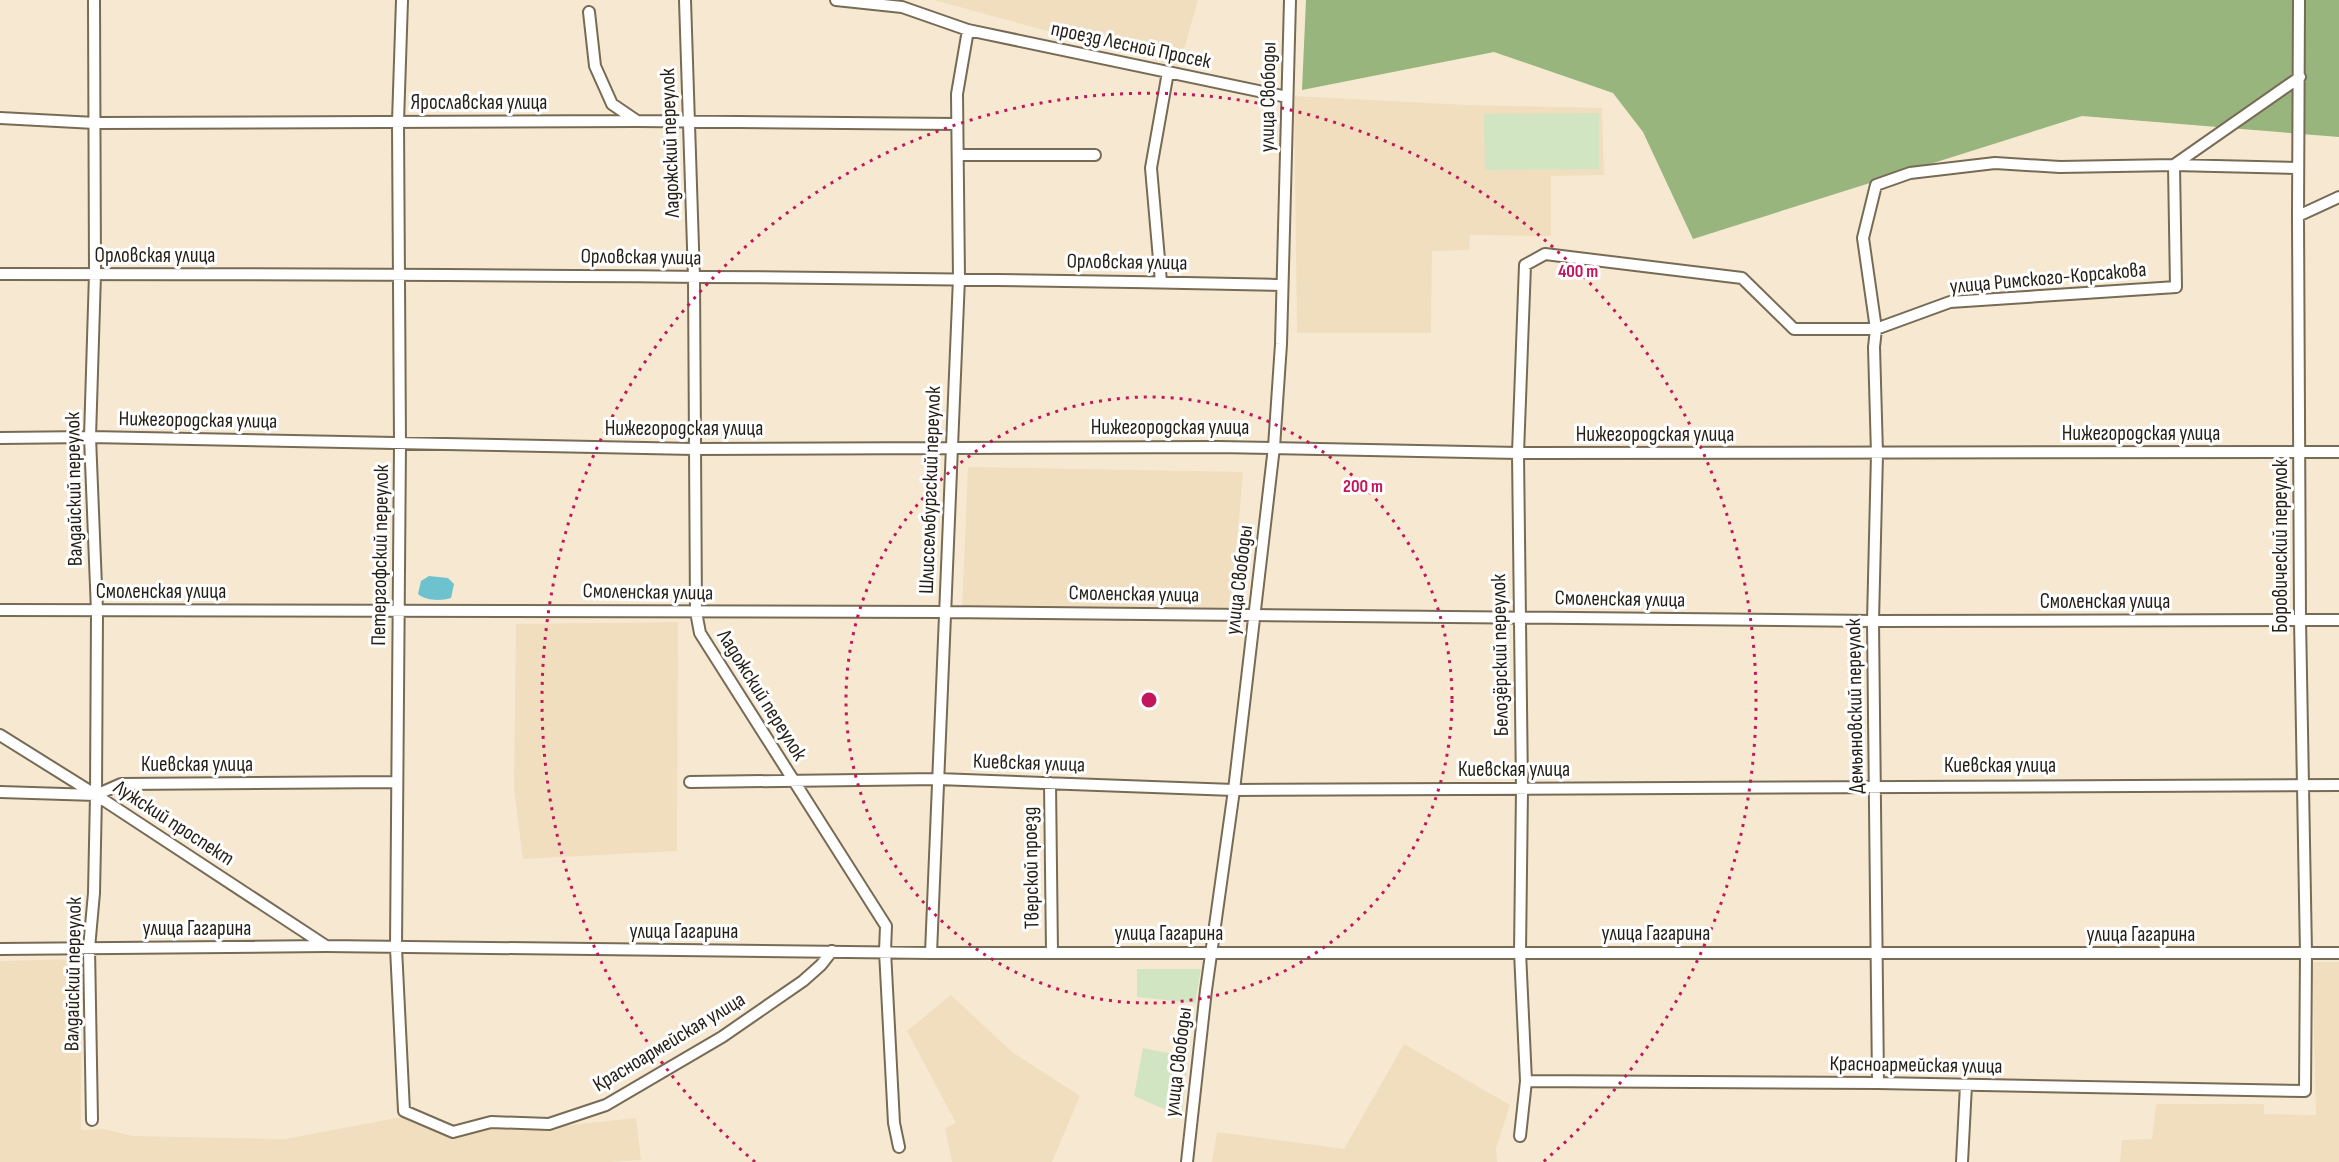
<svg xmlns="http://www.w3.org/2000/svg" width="2339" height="1162" viewBox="0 0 2339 1162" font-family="'Sofia Sans Condensed',sans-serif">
  <rect width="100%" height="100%" fill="#f7e9d1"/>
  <path fill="#f0debf" d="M934,0H1198L1179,67Z
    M1294,96L1467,105L1602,108L1604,175L1551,176V236L1470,235L1469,250L1432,251L1431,333H1297Z
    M968,467L1243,472L1231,612L962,608Z
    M678,622L677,851L523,859L514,789L516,624Z
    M82,959L81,1130L104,1129L133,1136L285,1139L402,1117L475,1129L542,1128L636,1118L641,1160L610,1162H0V961Z
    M2312,962H2339V1162H2120L2122,1140L2152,1139L2156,1104H2264V1114L2316,1115Z
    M951,995L1012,1052L1080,1096L1052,1162H952L945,1128L956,1123L907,1031Z
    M1404,1044L1510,1105L1496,1148L1497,1162H1212L1217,1132L1344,1149Z"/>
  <path fill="#d2e5c2" d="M1599,113V169L1485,170L1484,114Z
    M1137,969H1201L1195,1003L1137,997Z
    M1143,1048L1188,1057L1182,1117L1134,1096Z"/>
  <path fill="#97b57d" d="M1306,0H2339V137L2082,116L1693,239L1643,132L1613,93L1494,52L1302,90Z"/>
  <path fill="#6ec2ce" d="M429,576L448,578L454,584L451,598C441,601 426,601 418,594L421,581Z"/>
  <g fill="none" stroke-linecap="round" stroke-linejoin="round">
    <defs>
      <path id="minor" d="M402,0L398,122L400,443L396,948L404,1111L453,1132L491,1122L549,1124L606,1105L722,1037L803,981L821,965L832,951
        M685,0L694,278L696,612L700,633L886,926L885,951L894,1123L899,1147
        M836,0L902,7L968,30L1287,97
        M589,12L595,66L612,104L637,121
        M0,118L95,123L637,121L957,124
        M958,155H1095
        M2298,216L2339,197
        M0,274C427,274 855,276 1282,285
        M1161,282L1151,168L1168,72
        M0,438L90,437L694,449L1218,447L1518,453L2339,452
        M0,610L945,612L1873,621L2339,620
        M0,735L96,795L326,946
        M690,782L938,779L1234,790L2339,785
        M1050,783L1052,953
        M0,792L96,795L121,784L396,782
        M0,949L326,946L931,953H2339
        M931,953L959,278L957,94L968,30
        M1526,1081L1878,1083L2305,1091L2306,953L2300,619L2298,216L2299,0
        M1878,1083L1873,621L1877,454L1874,347L1876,329L1863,238L1876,185L1910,173L1995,163L2060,167L2174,165L2300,77
        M92,1120L89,948L94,893L96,795L97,611L90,437L95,274L94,0
        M1520,1136L1526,1081L1520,952L1522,789L1518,453L1525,265L1545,254L1742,278L1794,329H1876L1950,302L2176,287L2174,165L2298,168
        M1187,1162L1206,990L1234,790L1274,447L1281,344L1290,0
        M1962,1162L1966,1085"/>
    </defs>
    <use href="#minor" stroke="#776b55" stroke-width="14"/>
    <use href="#minor" stroke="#fff" stroke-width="10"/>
  </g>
  <g fill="none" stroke="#c2185b" stroke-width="3" stroke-dasharray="3 6">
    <circle cx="1149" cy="700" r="303"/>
    <path d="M755 1162A607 607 0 1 1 1543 1162"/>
  </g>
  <g text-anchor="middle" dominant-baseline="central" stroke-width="6" stroke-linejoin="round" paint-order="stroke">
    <g font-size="21" fill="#241f16" stroke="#fff">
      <text transform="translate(1131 45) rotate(12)">проезд Лесной Просек</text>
      <text transform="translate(1268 97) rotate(-89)">улица Свободы</text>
      <text x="479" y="102">Ярославская улица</text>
      <text transform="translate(670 143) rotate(-92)">Ладожский переулок</text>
      <text x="155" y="255">Орловская улица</text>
      <text transform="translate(641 257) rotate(1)">Орловская улица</text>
      <text transform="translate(1127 262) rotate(1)">Орловская улица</text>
      <text transform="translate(2048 278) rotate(-5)">улица Римского-Корсакова</text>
      <text transform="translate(198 420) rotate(1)">Нижегородская улица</text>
      <text x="1170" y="427">Нижегородская улица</text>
      <text x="684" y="428">Нижегородская улица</text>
      <text x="2141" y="433">Нижегородская улица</text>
      <text x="1655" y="434">Нижегородская улица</text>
      <text transform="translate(74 489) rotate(-91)">Валдайский переулок</text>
      <text transform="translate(930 490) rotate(-88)">Шлиссельбургский переулок</text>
      <text transform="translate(2280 546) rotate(-90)">Боровический переулок</text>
      <text transform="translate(380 555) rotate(-89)">Петергофский переулок</text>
      <text transform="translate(1239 580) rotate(-83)">улица Свободы</text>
      <text x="161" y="591">Смоленская улица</text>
      <text transform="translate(648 592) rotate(1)">Смоленская улица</text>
      <text transform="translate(1134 594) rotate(1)">Смоленская улица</text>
      <text transform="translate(1620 599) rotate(1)">Смоленская улица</text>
      <text x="2105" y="601">Смоленская улица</text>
      <text transform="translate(1500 655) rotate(-91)">Белозёрский переулок</text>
      <text transform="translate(762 695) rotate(58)">Ладожский переулок</text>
      <text transform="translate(1855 706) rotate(-91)">Демьяновский переулок</text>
      <text transform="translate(1029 763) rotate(2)">Киевская улица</text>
      <text x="197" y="764">Киевская улица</text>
      <text x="2000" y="765">Киевская улица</text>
      <text x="1514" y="769">Киевская улица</text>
      <text transform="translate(174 823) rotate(33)">Лужский проспект</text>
      <text transform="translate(1031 868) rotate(-91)">Тверской проезд</text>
      <text x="197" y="928">улица Гагарина</text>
      <text x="684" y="931">улица Гагарина</text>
      <text x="1169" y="933">улица Гагарина</text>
      <text x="1656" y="933">улица Гагарина</text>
      <text x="2141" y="934">улица Гагарина</text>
      <text transform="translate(73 974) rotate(-89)">Валдайский переулок</text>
      <text transform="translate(669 1042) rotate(-31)">Красноармейская улица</text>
      <text transform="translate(1178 1062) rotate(-83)">улица Свободы</text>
      <text transform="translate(1916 1065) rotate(1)">Красноармейская улица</text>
    </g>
  </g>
  <circle cx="1149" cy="700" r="9" fill="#c2185b" stroke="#fff" stroke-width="3"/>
  <g font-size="18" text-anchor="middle" font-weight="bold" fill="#c2185b" stroke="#fff" stroke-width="6" stroke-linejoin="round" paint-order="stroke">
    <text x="1578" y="277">400 m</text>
    <text x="1363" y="492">200 m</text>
  </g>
</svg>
